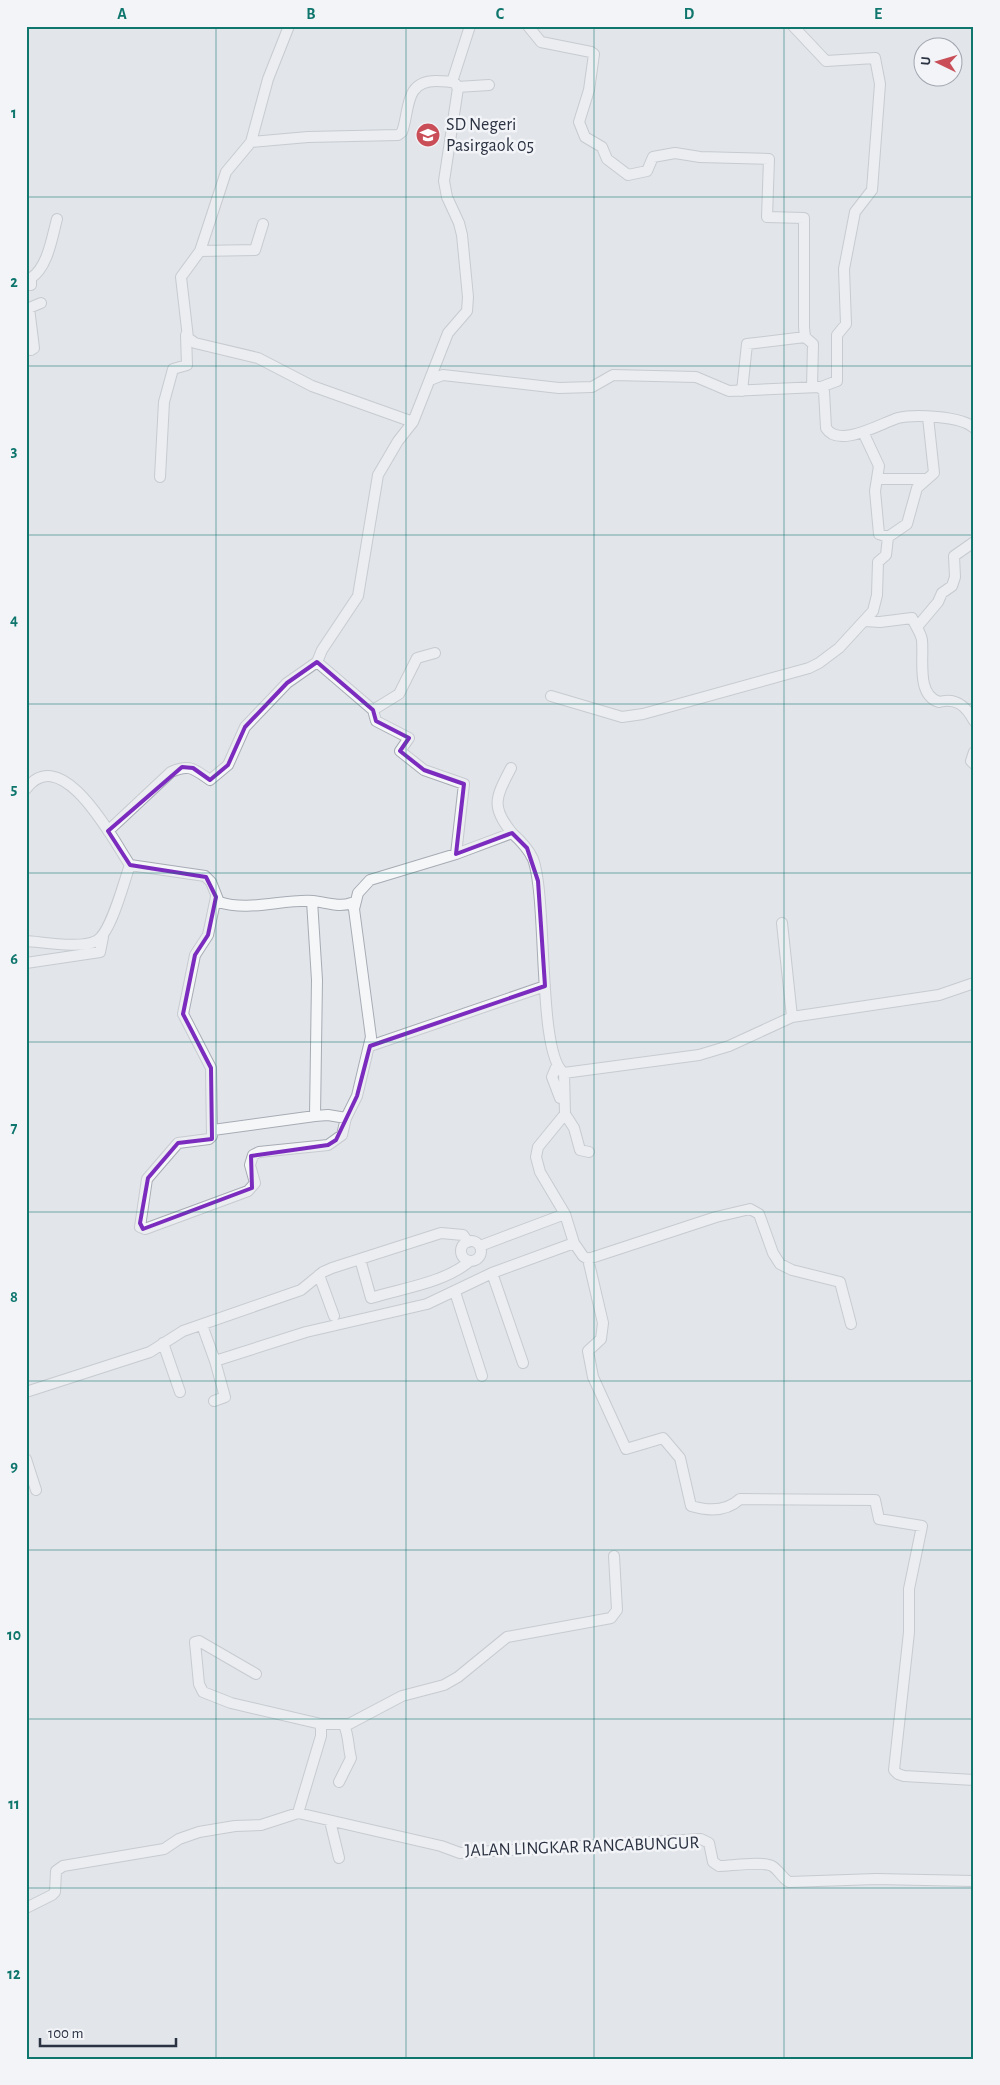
<svg xmlns="http://www.w3.org/2000/svg" width="1000" height="2085" viewBox="0 0 1000 2085" font-family="'Alegreya Sans',sans-serif">
  <rect width="100%" height="100%" fill="#e2e5ea"/>
  <g fill="none" stroke-linecap="round" stroke-linejoin="round">
    <defs>
      <path id="minor" d="M289,26L268,79L251,142L308,137L398,135L402,132C410,110 404,81 436,81C443,81 449,81 455,83L458,88L444,181L447,197L459,223L462,235L468,297L467,311L448,333L413,422L398,441L378,475L358,596L322,650L317,662L373,710L376,721L409,738L400,751L424,770L464,784L456,854
        M528,26L541,42L591,52L594,54L589,90L579,122L585,137L602,147L607,159L628,175L647,171L653,157L675,153L700,157L769,159L767,217L804,218V327L805,337L813,344L812,387
        M793,26L826,61L875,58L880,84L872,190L855,212L844,269L846,324L837,335V381L821,387
        M452,82L470,26
        M457,87L489,85
        M251,142L226,172L200,251L181,277L188,338L195,343L258,358L312,386L413,422
        M200,251L255,250L263,224
        M26,285H31V278C48,267 52,237 57,219
        M26,350H31L34,348L29,308L41,303
        M430,380L443,375L559,388L592,387L613,375L696,377L729,391L819,387L824,391L826,428C839,449 881,423 898,418C914,414 962,416 974,428
        M742,391L747,344L805,337
        M863,432L879,466L875,491L879,534L888,537
        M160,477L164,402L173,369L187,365L186,335
        M878,479H925
        M865,621L880,622L912,618C915,625 921,633 922,640C924,659 916,695 939,702C956,697 966,706 974,721
        M917,627L938,602L942,593L952,586L955,577L954,556L974,542
        M551,696L622,717L643,714L809,668L819,663L839,648L873,611L877,595L878,562L886,555L888,537L907,524L917,488L934,473L928,417
        M373,710L399,694L417,658L435,653
        M974,752L971,761L974,764
        M511,768C496,797 490,806 512,833
        M26,789C62,741 113,840 130,865L205,876L211,882L219,902C249,912 282,899 313,901C325,902 340,908 351,903L354,909L358,893L370,880L456,854L512,833C521,841 528,848 533,859C548,900 537,1054 564,1073L699,1055L729,1046L792,1017L939,995L974,983
        M108,831L171,772C190,763 195,770 210,780L228,765L245,727L287,683L317,662
        M216,897L208,935L195,955L183,1014L211,1068L212,1136L209,1139L178,1143L147,1179L140,1227L145,1229L248,1191L255,1183L250,1165L253,1155L259,1152L328,1145L342,1135L346,1118
        M312,901L317,980L315,1116L328,1115L346,1118L357,1096L371,1037L354,909
        M782,923L792,1017
        M26,941C43,942 81,949 96,941C111,934 124,881 130,865
        M26,963L100,952L103,937
        M370,1046L545,986
        M557,1065L552,1077L560,1098
        M565,1114L574,1128L580,1150L589,1152
        M213,1130L315,1116
        M461 1251a10 10 0 1 1 20 0a10 10 0 1 1-20 0Z
        M574,1243L583,1256L588,1259L716,1217L750,1209L759,1214L773,1253L780,1264L792,1270L840,1282L851,1324
        M480,1246L565,1214
        M360,1259L371,1298C403,1288 444,1283 470,1261
        M588,1259L603,1323L601,1339L588,1351L593,1377L626,1449L663,1438L680,1458L691,1506C708,1511 726,1512 740,1499L875,1500L879,1519L922,1526L909,1589V1632L894,1770L898,1774L904,1776L974,1780
        M492,1273L523,1363
        M319,1275L334,1316
        M455,1292L482,1376
        M202,1325L215,1361L306,1332L427,1304L492,1273L574,1243L565,1214L540,1172L536,1157L538,1147L565,1114L564,1073
        M163,1343L180,1392
        M26,1392L150,1352L183,1331L301,1290L323,1272L332,1268L441,1233L463,1235L468,1242
        M214,1401L225,1397L215,1361
        M26,1459L36,1490
        M256,1674L199,1641L195,1642L199,1684L203,1692L231,1703L321,1724
        M339,1782L351,1758C348,1747 349,1736 344,1725
        M298,1813L321,1736V1724H349L402,1696L444,1685L458,1677L507,1637L611,1618L617,1610L614,1556
        M330,1821L339,1858
        M26,1908L52,1895L55,1892L56,1871L63,1866L164,1849L179,1839L199,1832L235,1826L261,1825L298,1813L441,1846L460,1853L701,1839L709,1843L713,1862L719,1866C730,1866 763,1861 772,1866C779,1870 781,1877 789,1882L876,1879L974,1881"/>
    </defs>
    <use href="#minor" stroke="#a7acb4" stroke-width="12"/>
    <use href="#minor" stroke="#f5f6f8" stroke-width="10"/>
  </g>
  <path d="M0 0H1000V2085H0ZM317,662L373,710L376,721L409,738L400,751L424,770L464,784L456,854L512,833L527,848L538,881L545,986L370,1046L357,1096L336,1140L328,1145L251,1156L252,1188L143,1229L140,1223L148,1178L178,1143L212,1139L211,1068L183,1014L195,955L208,935L216,897L206,877L130,865L108,831L182,767L193,768L210,780L228,765L245,727L287,683Z" fill="#e2e5ea" fill-opacity=".55" fill-rule="evenodd"/>
  <path fill="none" stroke="#7b2cbf" stroke-width="4" stroke-linejoin="round" d="M317,662L373,710L376,721L409,738L400,751L424,770L464,784L456,854L512,833L527,848L538,881L545,986L370,1046L357,1096L336,1140L328,1145L251,1156L252,1188L143,1229L140,1223L148,1178L178,1143L212,1139L211,1068L183,1014L195,955L208,935L216,897L206,877L130,865L108,831L182,767L193,768L210,780L228,765L245,727L287,683Z"/>
  <path fill="none" stroke="#0f766e" stroke-width="1" stroke-opacity="0.55" d="M216,26V2059M406,26V2059M594,26V2059M784,26V2059M26,197H974M26,366H974M26,535H974M26,704H974M26,873H974M26,1042H974M26,1212H974M26,1381H974M26,1550H974M26,1719H974M26,1888H974"/>
  <defs>
    <symbol id="school-disc" viewBox="-11 -11 22 22"><circle r="9.5" fill="#c94e58" stroke="#f2f4f7"/><path d="M0-5L7-2L0 1L-7-2ZM-4 1L0 2.5L4 1V4Q0 6-4 4Z" fill="#fff"/></symbol>
  </defs>
  <g fill-rule="evenodd">
    <use href="#school-disc" x="414" y="121" width="28" height="28"/>
  </g>
  <g text-anchor="middle" dominant-baseline="central" stroke-width="5" stroke-linejoin="round" paint-order="stroke">
    <g font-size="18" fill="#2b3242" stroke="#f2f4f7" text-anchor="start">
      <text x="446" y="125">SD Negeri<tspan x="446" dy="21">Pasirgaok 05</tspan></text>
    </g>
    <g font-size="18" fill="#2b3242" stroke="#f2f4f7">
      <text transform="translate(582 1847) rotate(-2)">JALAN LINGKAR RANCABUNGUR</text>
    </g>
  </g>
  <rect width="1000" height="2085" fill="none" stroke="#f2f4f7" stroke-width="55"/>
  <g transform="translate(938 62) rotate(275)"><circle r="24" fill="#f2f4f7" stroke="#a2a6af"/>
  <path d="M0-4L9 19L0 12L-9 19Z" fill="#c94e58"/>
  <text y="-8" font-size="14" font-weight="bold" text-anchor="middle" fill="#2b3242">U</text>
  </g>
  <path d="M40 2038v8h136v-8" fill="none" stroke="#2b3242" stroke-width="2.5"/>
  <text x="48" y="2038" font-size="15" fill="#2b3242" stroke="#f2f4f7" stroke-width="4" paint-order="stroke">100 m</text>
  <rect x="28" y="28" width="944" height="2030" fill="none" stroke="#0f766e" stroke-width="2"/>
  <g font-size="16" text-anchor="middle" font-weight="bold" fill="#0f766e">
    <text x="122" y="19">A</text>
    <text x="311" y="19">B</text>
    <text x="500" y="19">C</text>
    <text x="689" y="19">D</text>
    <text x="878" y="19">E</text>
    <text x="14" y="118">1</text>
    <text x="14" y="287">2</text>
    <text x="14" y="456">3</text>
    <text x="14" y="625">4</text>
    <text x="14" y="794">5</text>
    <text x="14" y="964">6</text>
    <text x="14" y="1133">7</text>
    <text x="14" y="1302">8</text>
    <text x="14" y="1471">9</text>
    <text x="14" y="1640">10</text>
    <text x="14" y="1809">11</text>
    <text x="14" y="1979">12</text>
  </g>
</svg>
